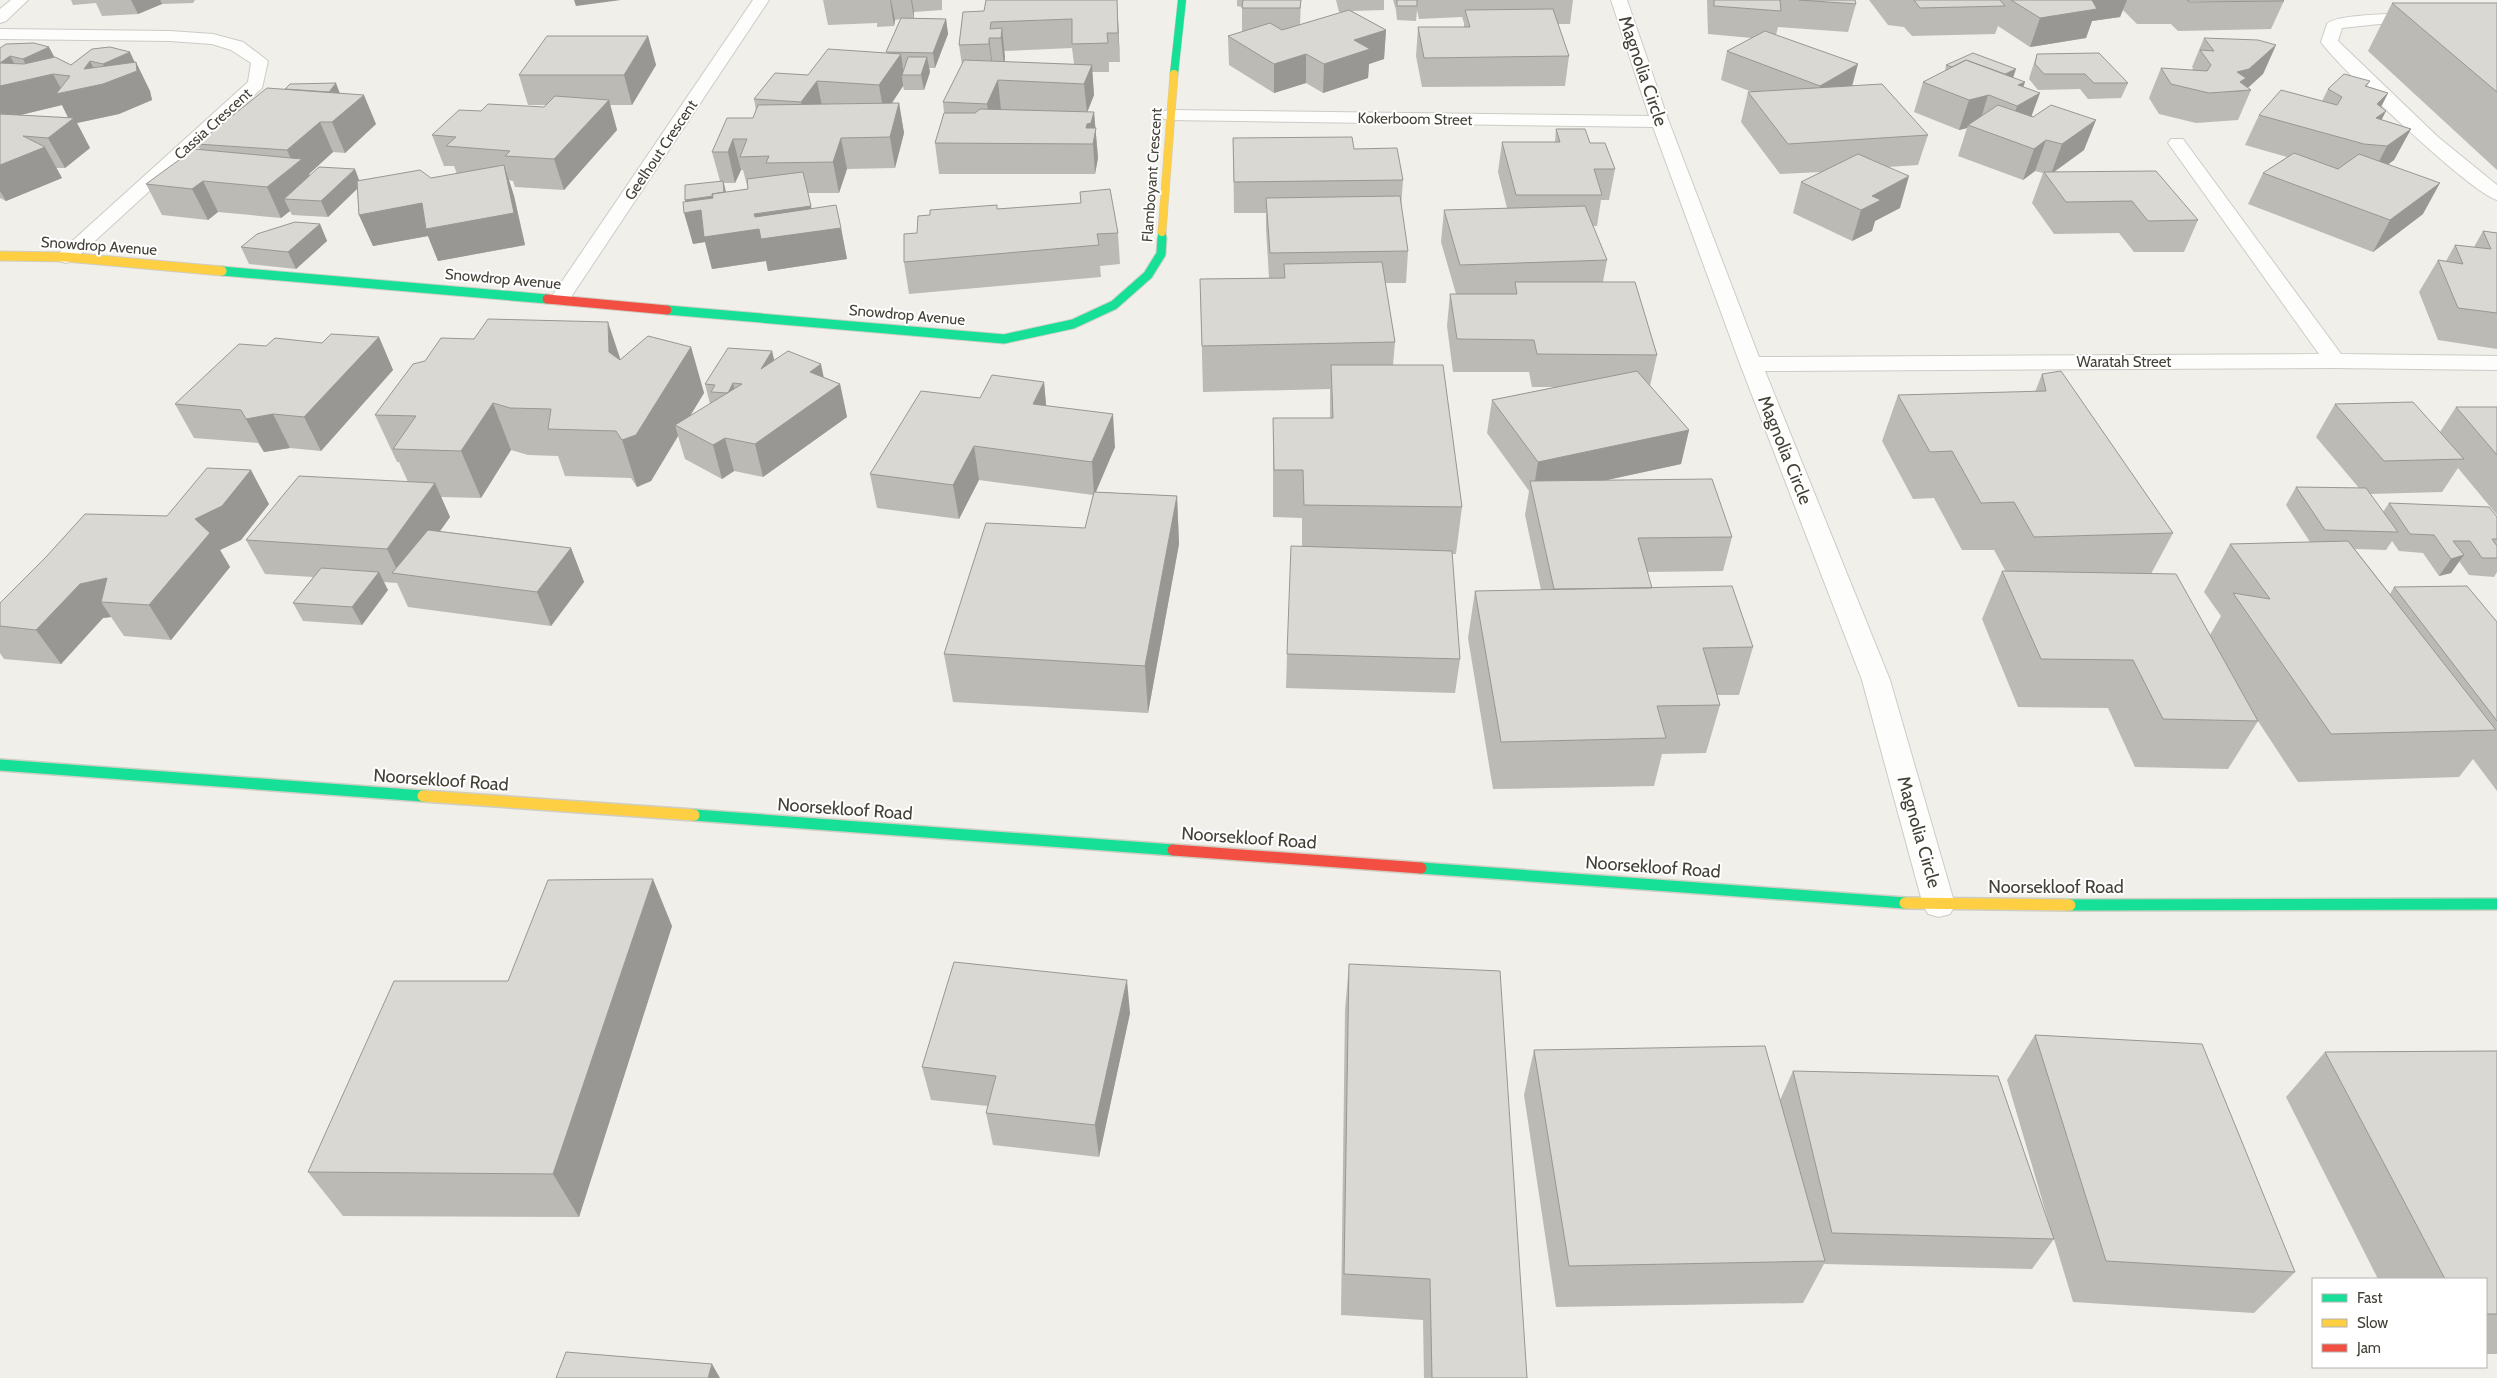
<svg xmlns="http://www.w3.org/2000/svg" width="2497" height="1378" viewBox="0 0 2497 1378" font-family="Cabin,sans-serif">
  <rect width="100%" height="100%" fill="#f0efea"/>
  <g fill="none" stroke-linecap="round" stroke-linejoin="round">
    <defs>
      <path id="lane" d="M2497,13V23L2379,24L2342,28L2338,41L2438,137L2497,185V200C2471,193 2339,68 2321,42L2327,24C2336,10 2473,13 2497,13Z"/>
      <path id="street" d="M11,0H28L6,21L0,23V9Z
        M753,0H769L567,303L560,305L553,303L550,299Z
        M1611,0H1627L1669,122L1759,357L2319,354L2168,143L2171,139H2183L2341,354L2497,356V370L2335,368L1765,371L1890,680L1955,905L1950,914L1939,917L1928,914L1923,905L1862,680L1740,364L1653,127L1170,120L1164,119L1161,115L1164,111L1170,110L1649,116Z
        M0,29L170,31L213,34L243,42L268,61L262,88L73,261L66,263L59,261L56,257L59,253L248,82L251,63L231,50L212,44L170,41L0,39Z"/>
      <path id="fast-far2" d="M1174,74L1182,0
        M1162,239V232"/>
      <path id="fast-far1" d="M222,271L547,299
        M667,310L1004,339L1073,324L1114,305L1148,275L1161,254L1162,238"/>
      <path id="fast" d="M0,765L423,796
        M694,815L1173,850
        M1421,868L1905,903
        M2070,905L2497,904"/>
      <path id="slow-far2" d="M1162,232L1174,74"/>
      <path id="slow-far1" d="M0,256L66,257L222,271"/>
      <path id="slow" d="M423,796L694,815
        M1905,903L2070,905"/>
      <path id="jam-far1" d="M547,299L667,310"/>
      <path id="jam" d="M1173,850L1421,868"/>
    </defs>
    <use href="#lane" stroke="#cccbc6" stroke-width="2"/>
    <use href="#street" stroke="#cccbc6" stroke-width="2"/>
    <use href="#fast-far2" stroke="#cfcec3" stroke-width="9"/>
    <use href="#fast-far1" stroke="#cfcec3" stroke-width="11"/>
    <use href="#fast" stroke="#cfcec3" stroke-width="14"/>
    <use href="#slow-far2" stroke="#cfcec3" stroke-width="9"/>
    <use href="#slow-far1" stroke="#cfcec3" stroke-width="11"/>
    <use href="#slow" stroke="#cfcec3" stroke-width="14"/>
    <use href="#jam-far1" stroke="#cfcec3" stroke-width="11"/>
    <use href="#jam" stroke="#cfcec3" stroke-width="14"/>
    <use href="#lane" fill="#fdfdfc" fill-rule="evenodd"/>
    <use href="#street" fill="#fdfdfc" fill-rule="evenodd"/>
    <use href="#fast-far2" stroke="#16e098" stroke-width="8"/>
    <use href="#fast-far1" stroke="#16e098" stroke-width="9"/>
    <use href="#fast" stroke="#16e098" stroke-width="11"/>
    <use href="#slow-far2" stroke="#ffcf43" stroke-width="8"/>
    <use href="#slow-far1" stroke="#ffcf43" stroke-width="9"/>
    <use href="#slow" stroke="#ffcf43" stroke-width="11"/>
    <use href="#jam-far1" stroke="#f24e42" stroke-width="9"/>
    <use href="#jam" stroke="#f24e42" stroke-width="11"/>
  </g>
  <path fill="#bbbab5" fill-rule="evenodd" d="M71,0H195L193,3L162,4L138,14L102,16L96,3L73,5Z
    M823,0H942V10L914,12V18L946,19L948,34L935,68H929L930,72L924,90H904L903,86L892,103H899L904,133L895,168L847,169L839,193H808L811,209L841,228L847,259L768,271L766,261L712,269L705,242L693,244L685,200L720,181L712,152L753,118L756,110L754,99L808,75L887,53L901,19L895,20L894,26L877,27V23L828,25ZM741,170H743L748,189L726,192L724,183H735Z
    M1237,0H1301L1300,25L1343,12H1339L1336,0H1384V10L1352,11L1386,30L1384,59L1369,64L1368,78L1323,93L1306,83L1274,93L1229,65L1228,36L1242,32V7L1237,6Z
    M1393,0H1573L1570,24H1558L1569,56L1565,86L1422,87L1416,56L1418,27H1464V23L1462,17L1419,19L1417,10L1416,21L1397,20L1396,10Z
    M1707,0H1855L1856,4L1848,32L1778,27L1776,35L1928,135L1918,165L1888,167L1900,208L1875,221L1872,231L1852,241L1793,213L1801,182L1821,172L1780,174L1741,122L1748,92H1752L1721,80L1727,51L1752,38L1708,34Z
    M1869,0H2283L2284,1L2271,29L2178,31L2171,24H2137L2123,10L2120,17L2092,21L2086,38L2030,47L1998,26L1995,34L1912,36L1904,27L1888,25Z
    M2392,3H2497V170L2368,51Z
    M963,12L1118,21L1120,62H1109V72H1092L1094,95L1087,112H1094L1098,158L1095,174H939L935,143L944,113L943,102L962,65L959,45ZM1072,48L1074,64L1005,62L1004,51Z
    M648,36L656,65L632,105H610L617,130L564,190L515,187L513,181L509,180L514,196L525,245L438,261L428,236L373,246L359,215L357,189L328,217L292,215L290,211L281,218L218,212L208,220L162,215L146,184L200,149L197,144L340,93L376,124L345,153L333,152L309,174L310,176L359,180L431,178L457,174L454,166H444L432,135L481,111L544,107L546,105H528L519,75Z
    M2204,38L2276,45L2263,74L2248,88L2251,90L2238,120L2196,123L2159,114L2149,98L2161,68L2192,70L2193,68L2192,67Z
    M0,48L54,57L71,65L92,49L135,62L150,91L152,100L119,114L77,123L90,148L65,168H56L62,178L6,201L0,198ZM62,105L68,118L20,115Z
    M2037,54L2128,83L2121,98L2088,99L2080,89L2038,90L2029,79L2032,69Z
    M1946,65L2013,78L2023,87L2032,116L2084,150L2054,172L2198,220L2184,252H2134L2119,233L2054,234L2032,203L2043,173L2035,171L2023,180L1958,156L1967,128L1959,130L1914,112L1923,82L1945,71Z
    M2370,81L2367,86L2388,93L2381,107L2382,120L2411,129L2394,160L2388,164L2423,214L2373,252L2248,204L2263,173L2287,157L2245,145L2259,115L2322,101L2328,89Z
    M1556,129L1590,143L1615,169L1609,200H1601L1597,226H1593L1607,260L1603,282L1657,355L1650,386L1689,430L1681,464L1602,481L1732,537L1723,571L1647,572L1652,588L1753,647L1739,695H1717L1720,705L1706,753L1662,754L1654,786L1493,789L1468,638L1475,591L1541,590L1525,515L1529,491L1487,433L1492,400L1555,387H1532L1529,372H1453L1447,326L1450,294H1456L1441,242L1444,210L1507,208L1498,172L1502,142H1555Z
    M1233,138L1354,149L1403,180L1401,207L1408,251L1406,283H1385L1395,342L1393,365L1462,507L1456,554H1452L1460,659L1455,693L1286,688L1287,654L1302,547V518L1273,517V418H1330V389L1203,392L1200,279L1269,278L1266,229V213H1234Z
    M1080,192L1118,233L1120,264L1100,266L1101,277L909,294L904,262L917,233L998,209L1081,203Z
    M320,224L327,241L296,269L249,264L241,247Z
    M2483,231L2497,233V349L2438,340L2419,292L2438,260L2446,261L2455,245L2474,247Z
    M379,337L393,370L321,451L290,448L264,452L258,443L194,438L175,404L266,346L322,343Z
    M691,347L704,393L690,416L710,404L705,384L772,351L774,360L824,377L840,384L847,417L763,477L734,471L722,479L685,459L678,436L651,481L637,487L631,478L565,476L558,456L528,455L511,450L481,498L441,497L450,517L440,531L571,548L584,582L551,626L408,607L397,583L383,582L388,590L362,625L303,621L293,603L313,577L265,574L246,540L408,482L399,462H397L375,415L620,360Z
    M2042,374L2173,533L2151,574L2210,635L2221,616L2204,592L2230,544L2310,542L2286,505L2296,487L2359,488L2316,437L2335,404L2440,432L2456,407H2497V515L2458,468L2442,492L2370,494L2383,512L2389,503L2497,517V572L2494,577L2469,575L2459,561L2451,573L2439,576L2423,553L2399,551L2392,541L2386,550L2355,549L2390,594L2394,587L2497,622V791L2473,759L2459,777L2298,782L2254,715L2258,721L2228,769L2135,767L2108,708L2018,707L1982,619L2002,571L2006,572L1994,550H1962L1934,498L1913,499L1882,441L1898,395L2035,392Z
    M1044,382L1046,406L1115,447L1096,492L1177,496L1179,544L1148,713L953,702L944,654L1085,528L1093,495L979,480L959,519L877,508L870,474L980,398Z
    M269,504L241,540L220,550L230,567L171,640L124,636L111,617L103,618L61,664L4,659L0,653V603L167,516Z
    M672,926L579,1217L343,1216L308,1172L508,981Z
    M1349,964L1527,1378H1424L1423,1320L1341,1315L1345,1010Z
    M1130,1013L1099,1157L993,1145L986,1113L988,1106L931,1100L922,1067Z
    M2035,1035L2295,1272L2254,1313L2073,1302L2054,1239L2032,1269L1824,1264L1803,1303L1556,1307L1524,1095L1534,1050L1780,1100L1793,1071L2050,1227L2007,1080Z
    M2497,1051V1354H2486V1279H2378L2286,1097L2325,1052Z"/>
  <path fill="#989794" d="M131,0H160L162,4L138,14Z
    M574,0H621L576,6Z
    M890,0H891L895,20L894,26Z
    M911,0H912L914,12V19Z
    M1117,0L1118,21L1120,62L1118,33Z
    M2088,0H2127L2120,17L2092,21L2086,38L2030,47L2040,18Z
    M946,19L948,34L935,68L933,53Z
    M1002,28L1005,57L1004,67L1001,38Z
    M1386,30L1384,59L1369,64L1368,78L1323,93L1324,64L1354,40Z
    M648,36L656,65L632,105L624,75Z
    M989,38L993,67V73L989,44Z
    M2276,45L2263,74L2244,91L2228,92L2237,72Z
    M49,47L64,75L53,74L63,92L84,69L90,61L102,84L111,81L103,64L130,52L136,65V62L150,91L152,100L119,114L77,123L90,148L65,168L48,138L70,121L62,105L0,120V63L10,56L24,81L33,79L23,59Z
    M901,54L904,75H902L903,86L884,115L879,85Z
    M1306,54V83L1274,93V64Z
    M927,57L930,72L924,90L921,75Z
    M1858,64L1850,94L1813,115L1820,86Z
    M1092,65L1094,95L1087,113L1084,84Z
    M2016,69L2011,84L1988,95L1979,125H1968L1967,128L1959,130L1969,100L1989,82Z
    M998,80L1001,110L991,134L987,104Z
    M817,81L823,111L807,132L801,102Z
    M2025,82L2017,106L2018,85Z
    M336,83L342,99L329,92Z
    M2040,93L2029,123L2007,136L2017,106Z
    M2388,93L2376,117L2386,111L2371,141L2377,104Z
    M364,95L376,124L345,153L332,122Z
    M609,100L617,130L564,190L554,159Z
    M899,103L904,133L895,168L890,137Z
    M1094,112L1098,158L1095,174L1093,144L1086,128L1087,124Z
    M2096,120L2084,150L2051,174L2062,144Z
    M320,122L333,152L309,174L316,190L284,199L290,211L281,218L267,187L294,166L287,150Z
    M2411,129L2394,160L2371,177L2387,146Z
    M841,138L847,169L839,193L833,162Z
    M733,139L741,170L735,183L728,152Z
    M2046,140L2035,171L2023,180L2034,149Z
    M45,147L62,178L6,201L0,191V165Z
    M504,165L514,196L525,245L438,261L428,236L373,246L359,215Z
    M355,169L361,185L328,217L321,201Z
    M1909,176L1900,208L1875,221L1872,231L1852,241L1861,210L1872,196Z
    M203,181L218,212L208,220L192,189Z
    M723,181L727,197L717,213Z
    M2440,183L2423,214L2373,252L2390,220Z
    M713,196L754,214L811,206L816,231L841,228L847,259L768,271L766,261L712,269L705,242L693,244L684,213L689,212L685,200Z
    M320,224L327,241L296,269L288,252Z
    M608,322L623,367L609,352Z
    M379,337L393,370L321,451L304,417Z
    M691,347L704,393L682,429L675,425L678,436L651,481L637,487L622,440Z
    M772,351L780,384L761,369Z
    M821,364L827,393L840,384L847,417L763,477L755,444L810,372Z
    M1044,382L1047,415L1033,404Z
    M733,383L741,417L728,393Z
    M493,403L511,450L481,498L461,451Z
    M273,414L290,448L264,452L246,419Z
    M1113,414L1115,447L1094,496L1092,462Z
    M1689,430L1681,464L1533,496V493L1538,462Z
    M725,438L734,471L722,479L713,445Z
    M974,446L979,480L959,519L953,485Z
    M251,470L269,504L241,540L220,550L230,567L171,640L149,605L195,519Z
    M435,483L450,517L409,575L399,574L387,549Z
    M1177,496L1179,544L1148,713L1145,666Z
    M571,548L584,582L551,626L537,592Z
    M2464,555L2451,573L2439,576L2451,559Z
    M379,572L388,590L362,625L352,607Z
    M107,578L101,602L111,617L103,618L61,664L36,630L80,584Z
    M653,879L672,926L579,1217L553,1174Z
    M1127,980L1130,1013L1099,1157L1095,1125Z
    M712,1364L720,1378H708Z"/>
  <path fill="#d9d8d3" stroke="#989794" d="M986,0H1117L1118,33H1107L1108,43L1072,44V19L991,22L990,29L1002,28L1001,38H989V44L959,45L963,12L984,11Z
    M1243,0H1301L1300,8H1242Z
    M1397,0H1417V6H1397Z
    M1714,0H1780L1781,11L1714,6Z
    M1799,0H1855L1856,4Z
    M1914,0H2000L2005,6L1920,8Z
    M2011,0H2092L2097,9L2040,18Z
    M2187,0H2283L2284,1L2190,2Z
    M2392,3H2497V92Z
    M1553,9L1569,56L1424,58L1418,27H1470L1465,10Z
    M1349,10L1386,30L1354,40L1370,49L1324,64L1306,54L1274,64L1228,36L1270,23L1282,30Z
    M901,18L946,19L933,53L886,52Z
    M1765,31L1858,64L1820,86L1727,51Z
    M547,36H648L624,75H519Z
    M2204,38L2258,40L2276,45L2249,69L2237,72L2246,78L2240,82L2251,90L2209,93L2171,84L2161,68L2207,71L2211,65L2200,50L2214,51Z
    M34,43L49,47L23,59L10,56L0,63V48L6,44Z
    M110,47L130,52L103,64L90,61L84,69L136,62L137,71L103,84L56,94L70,76L53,74L0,86V63L24,64L55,57L71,65L92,49Z
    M828,49L901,54L879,85L817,81L801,102L754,99L775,73L808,75Z
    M1973,53L2016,69L2005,74L1966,60L1952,67L1946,65Z
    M2099,53L2128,83H2094L2085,74H2044L2035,64L2037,54Z
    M908,57H927L921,75H902Z
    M964,60L1092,65L1084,84L998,80L987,104L943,102Z
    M1966,60L2025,82L2018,85L2040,93L2017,106L1989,95L1969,100L1923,82Z
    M2344,74L2370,81L2365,86L2388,93L2377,104L2386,111L2376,118L2411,129L2387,146L2364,144L2259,115L2281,90L2337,105L2342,97L2328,89Z
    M336,83L329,92L285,89L290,84Z
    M1882,84L1928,135L1788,144L1748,92Z
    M267,88L364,95L332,122H320L287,150L197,144Z
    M555,96L609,100L554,159L505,156L510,151L446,146L456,137L432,135L459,110L481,111L488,104L544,107Z
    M899,103L890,137L841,138L833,162L766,163L769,156L740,157L747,139H733L728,152H712L727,118H753L758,105Z
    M1998,105L2033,117L2051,105L2096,120L2062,144L2046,140L2034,149L1968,125Z
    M980,109L1094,112L1091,123L1087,124L1086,128H1096L1093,144L935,143L944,113H975Z
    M0,114L74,118L48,138L23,136L45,147L0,165Z
    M1556,129H1585L1590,143H1605L1615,169H1594L1602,195H1516L1502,142H1560Z
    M1352,137L1354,149L1397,148L1403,180L1234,182L1233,138Z
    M194,149L302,159L267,187L203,181L192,189L146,184Z
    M2294,153L2338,169L2359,154L2440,183L2390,220L2263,173Z
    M1858,154L1909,176L1872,196L1881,200L1861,210L1801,182Z
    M504,165L514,213L426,229L422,203L359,215L357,181L420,170L431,178Z
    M319,167L355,169L321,201L284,199Z
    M2156,171L2198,220L2148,221L2132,201L2066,202L2044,172Z
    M803,172L811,206L754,214L755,217L836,205L841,228L761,239L759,229L704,237L701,210L684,213L683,202L713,198L712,194L748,189L747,179Z
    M723,181L724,192L712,194L713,196L685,200V185Z
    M1110,189L1118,233L1097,234L1099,245L904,262V234L917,233L918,216L930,215V210L997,205V209L1081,203L1080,192Z
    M1400,196L1408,251L1270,253L1266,198Z
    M1585,206L1607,260L1460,265L1444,210Z
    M295,222L320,224L288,252L241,247L257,234Z
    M2483,231L2497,233V313L2458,308L2438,260L2463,264L2455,245L2491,249Z
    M1382,262L1395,342L1202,346L1200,279L1285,278L1284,264Z
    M1515,282H1635L1657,355L1537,354L1534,340L1457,339L1450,294H1517Z
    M488,319L608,322L609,352L620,360L648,336L691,347L636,435L622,440L616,431L548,429L551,409L510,408L493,403L461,451L393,449L416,416L375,415L413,364L425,361L441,338L474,339Z
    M331,334L379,337L304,417L273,414L246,419L241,410L175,404L239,344L266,346L275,338L322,343Z
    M728,348L772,351L761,369L788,351L821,364L810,372L840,384L755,444L725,438L713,445L675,425L742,384L733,383L728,393L711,392L715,385L705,384Z
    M1331,365H1443L1462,507L1304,505L1303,470H1274L1273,418H1333Z
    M1637,371L1689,430L1538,462L1492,400Z
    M2061,371L2173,533L2034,537L2014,502L1981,503L1952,451L1930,452L1898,395L2046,391L2042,374Z
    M992,375L1044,382L1033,404L1113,414L1092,462L974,446L953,485L870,474L921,391L980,398Z
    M2413,402L2464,459L2384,461L2335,404Z
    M2456,407H2497V455Z
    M207,468L251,470L222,506L195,519L210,533L149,605L101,602L107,578L80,584L36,630L0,626V603L46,557L85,514L167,516Z
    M299,476L435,483L387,549L246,540Z
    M1712,479L1732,537L1638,538L1652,588L1554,589L1530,481Z
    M2296,487L2366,488L2398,532L2325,530Z
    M1094,492L1177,496L1145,666L944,654L986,523L1085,528Z
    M2389,503L2489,507L2497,517V539H2492L2497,546V558H2482L2470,541H2453L2464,555L2451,559L2434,535L2410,534Z
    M428,530L571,548L537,592L392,573Z
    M2348,541L2496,730L2331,734L2233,593L2270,599L2230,544Z
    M1291,546L1452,551L1460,659L1287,654Z
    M321,568L379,572L352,607L293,603Z
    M2002,571L2176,574L2258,721L2163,719L2133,660L2041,659Z
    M1732,586L1753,647L1703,648L1720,705L1657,706L1666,738L1501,742L1475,591Z
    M2467,586L2497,622V721L2394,587Z
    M653,879L553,1174L308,1172L394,981H508L548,880Z
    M954,962L1127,980L1095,1125L986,1113L996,1076L922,1067Z
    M1349,964L1500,971L1527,1378H1432L1430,1279L1344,1274Z
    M2035,1035L2202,1044L2295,1272L2106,1261Z
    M1765,1046L1825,1261L1569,1266L1534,1050Z
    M2497,1051V1314H2486V1279H2445L2325,1052Z
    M1793,1071L1998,1076L2054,1239L1832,1233Z
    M566,1352L712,1364L708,1378H556Z"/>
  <g text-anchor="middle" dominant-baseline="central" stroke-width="4" stroke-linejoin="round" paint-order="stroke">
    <g font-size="15" fill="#444237" stroke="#fff">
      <text transform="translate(1415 119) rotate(1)">Kokerboom Street</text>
      <text transform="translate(213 124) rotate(-42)">Cassia Crescent</text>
      <text transform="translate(661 150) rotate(-56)">Geelhout Crescent</text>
      <text transform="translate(1152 175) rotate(-86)">Flamboyant Crescent</text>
      <text transform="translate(99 246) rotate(4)">Snowdrop Avenue</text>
      <text transform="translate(503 279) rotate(5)">Snowdrop Avenue</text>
      <text transform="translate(907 315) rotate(5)">Snowdrop Avenue</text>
      <text x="2124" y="362">Waratah Street</text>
    </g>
    <g font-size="18" fill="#444237" stroke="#fff">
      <text transform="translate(1643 71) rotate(71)">Magnolia Circle</text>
      <text transform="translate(1785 450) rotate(68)">Magnolia Circle</text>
      <text transform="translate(441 780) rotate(4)">Noorsekloof Road</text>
      <text transform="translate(845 809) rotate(4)">Noorsekloof Road</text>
      <text transform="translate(1919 832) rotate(74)">Magnolia Circle</text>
      <text transform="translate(1249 838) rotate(4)">Noorsekloof Road</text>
      <text transform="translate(1653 867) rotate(4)">Noorsekloof Road</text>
      <text x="2056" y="887">Noorsekloof Road</text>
    </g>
  </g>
  <rect x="2312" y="1278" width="175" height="90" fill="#ffffff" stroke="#b4b3af"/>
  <rect x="2322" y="1294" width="25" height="8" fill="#16e098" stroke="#b4b3af"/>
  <text x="2357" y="1303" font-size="15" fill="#444237">Fast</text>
  <rect x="2322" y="1319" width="25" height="8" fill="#ffcf43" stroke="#b4b3af"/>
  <text x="2357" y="1328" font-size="15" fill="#444237">Slow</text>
  <rect x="2322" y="1344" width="25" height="8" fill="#f24e42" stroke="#b4b3af"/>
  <text x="2357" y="1353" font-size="15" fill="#444237">Jam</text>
</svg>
